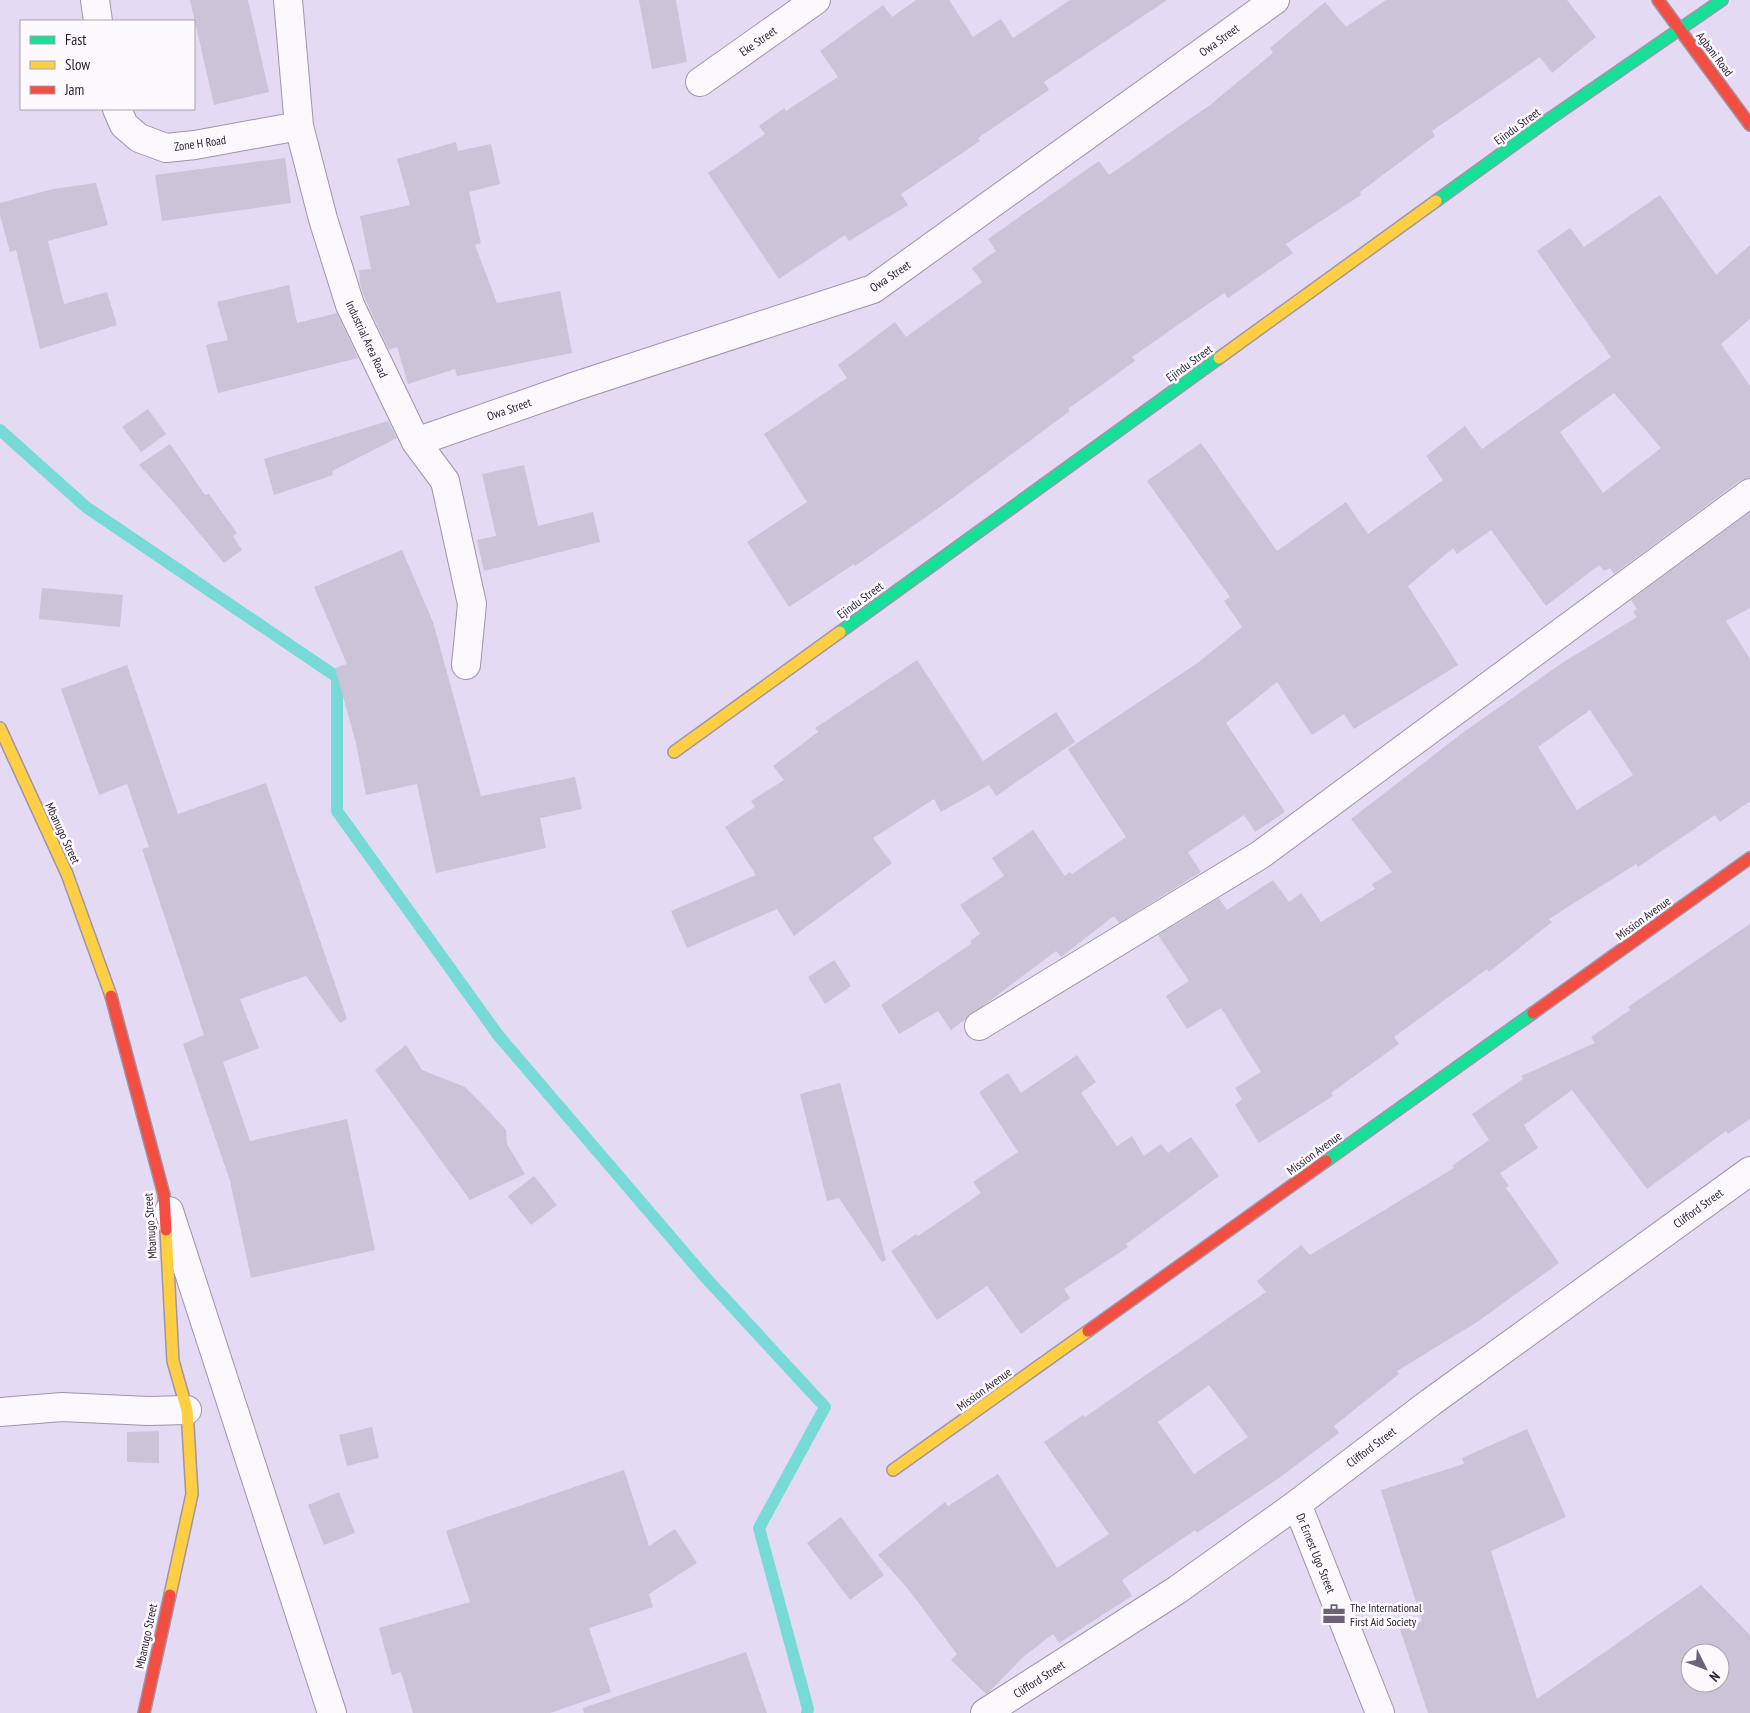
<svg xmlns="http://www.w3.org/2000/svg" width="1750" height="1713" viewBox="0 0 1750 1713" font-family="'PT Sans Narrow',sans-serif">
  <rect width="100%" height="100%" fill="#e5daf4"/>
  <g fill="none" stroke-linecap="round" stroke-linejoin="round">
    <path stroke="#78dad6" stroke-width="12" d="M0,430L86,507L337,677V811L498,1035L705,1277L825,1407L759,1528L808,1709L807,1713"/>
  </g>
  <path fill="#cbc3d7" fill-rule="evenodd" d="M190,0H248L269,92L214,105Z
    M639,0H676L687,62L652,69Z
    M916,0H949L973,37L1001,19L1013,38L1070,0H1167L1044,82L1049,90L978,138L980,141L901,194L908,205L849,241L845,235L779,279L708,173L765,134L759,126L784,108L786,111L838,77L820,51L883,5L892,17Z
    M1386,0H1567L1596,37L1552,73L1540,57L1432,131L1435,136L1360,192L1361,195L1286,244L1293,253L1228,298L1224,293L1132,357L1135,361L1068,409L1070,411L936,510L855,566L854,564L789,607L747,542L807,502L764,434L847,378L838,365L895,322L906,337L982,282L972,268L996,251L988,239L1099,161L1109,175L1210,105L1273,53L1270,48L1325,2L1346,27Z
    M456,142L458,151L491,144L500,184L469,192L481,243L475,245L497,303L560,291L572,353L457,376L455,369L408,384L397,347L389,350L365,299L360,284L359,270L371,269L360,216L410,205L397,159Z
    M285,158L291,203L162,221L155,175Z
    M96,183L108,225L48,241L64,304L107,292L117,325L40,349L16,250L10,252L0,215V203L53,189Z
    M1660,195L1716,275L1750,245V319L1721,344L1750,386V478L1741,480L1614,574L1610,568L1604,571L1599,565L1546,606L1491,530L1457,554L1453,548L1408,586L1458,665L1354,729L1344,714L1312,735L1277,682L1226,723L1285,812L1255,832L1244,815L1188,852L1201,872L1119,923L1114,916L1061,957L1056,951L951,1030L938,1011L899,1034L881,1005L972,943L970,941L980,934L960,905L1004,876L992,858L1033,830L1065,876L1070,872L1072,874L1126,837L1068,749L1199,662L1242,627L1224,601L1230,597L1147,481L1201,443L1277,551L1346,502L1368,534L1443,480L1426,456L1465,426L1482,449L1611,357L1537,251L1570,228L1584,247ZM1614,393L1661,448L1603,493L1560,432Z
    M289,285L297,323L337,313L358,358L218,393L206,345L228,340L217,302Z
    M148,409L166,434L141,452L122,427Z
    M388,421L397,438L332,471L333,475L274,495L264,459Z
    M170,444L205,495L209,494L237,533L233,536L242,550L224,563L173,502L139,465Z
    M524,465L538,526L593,512L600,542L484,571L477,540L496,536L482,474Z
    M1750,512V608L1726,621L1750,659V801L1720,822L1715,815L1638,867L1636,864L1549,919L1552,922L1489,972L1487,969L1394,1037L1399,1044L1331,1093L1333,1096L1259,1143L1235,1105L1242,1099L1235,1088L1261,1072L1221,1008L1187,1029L1166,996L1189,981L1158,935L1219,898L1227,910L1273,880L1289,902L1301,893L1321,922L1375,889L1372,884L1392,872L1351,819L1461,734L1562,663L1637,617L1633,612L1637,609L1631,600ZM1590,710L1633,775L1577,810L1538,747Z
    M402,550L433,622L481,796L575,777L582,809L540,818L546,848L436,873L417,784L366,795L356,743L335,668L347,664L314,587Z
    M42,588L123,595L120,627L39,619Z
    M917,660L983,761L1056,712L1075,742L996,796L989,785L941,812L934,799L873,838L892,863L794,936L777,909L687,948L671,911L756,875L725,827L755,807L751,801L784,780L773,766L818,732L815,728Z
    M127,665L178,814L266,783L347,1019L340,1023L306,976L240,999L259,1048L223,1062L250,1141L347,1119L375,1250L251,1278L230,1181L183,1044L204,1035L142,849L149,847L127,784L99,795L61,689Z
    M1750,924V1119L1728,1134L1726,1131L1647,1189L1572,1090L1524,1125L1538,1148L1500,1173L1509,1186L1506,1188L1559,1263L1477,1322L1397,1371L1399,1374L1334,1426L1339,1433L1279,1478L1197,1533L1195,1530L1122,1580L1132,1596L1059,1643L1053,1634L1023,1657L989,1692L986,1694L951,1660L957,1654L908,1589L878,1555L945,1502L948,1506L998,1474L1057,1568L1109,1534L1044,1442L1083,1415L1085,1417L1266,1292L1257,1281L1301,1245L1310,1255L1454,1168L1452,1166L1489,1140L1472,1114L1523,1079L1521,1076L1595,1043L1591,1037L1630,1010L1628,1007ZM1209,1385L1248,1437L1194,1474L1158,1422Z
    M834,960L851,986L825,1004L808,977Z
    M406,1045L422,1070L465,1087L483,1105L506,1130L507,1144L525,1174L470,1200L375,1070Z
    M1077,1055L1096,1082L1081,1093L1117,1146L1132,1136L1144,1156L1161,1144L1168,1153L1191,1137L1219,1176L1126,1244L1128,1247L1064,1289L1070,1298L1021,1334L987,1286L937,1320L891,1251L916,1234L918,1236L981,1193L973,1182L1018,1152L979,1092L1008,1073L1021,1093Z
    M840,1083L886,1260L882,1262L839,1198L827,1201L800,1094Z
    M534,1176L557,1205L531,1225L508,1196Z
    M372,1427L379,1458L347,1466L339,1435Z
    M1527,1429L1566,1517L1491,1551L1537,1699L1701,1585L1750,1635V1713H1428L1400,1629L1422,1621L1381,1490L1464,1464L1462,1458ZM1690,1653H1720V1683H1690Z
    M159,1431V1463L127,1462V1432Z
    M624,1470L649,1546L675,1529L697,1563L649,1594L653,1607L589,1628L611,1692L550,1713H413L401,1672L392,1675L379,1628L470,1602L446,1531Z
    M339,1492L355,1533L324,1545L308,1505Z
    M841,1517L884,1575L850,1600L807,1543Z
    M746,1652L767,1713H584L583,1708Z"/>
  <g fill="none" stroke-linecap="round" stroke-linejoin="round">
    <defs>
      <path id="street" d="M95,0L98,21
        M288,0L299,126L323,219L350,305L416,442L445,481L472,604L466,665
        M700,82L816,0
        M117,109L124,125L139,138L166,148L195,145L299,126
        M416,442L576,386L873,289L1275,0
        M979,1026L1260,855L1750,493
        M169,1211L332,1713
        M0,1412L62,1407L148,1411L187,1410
        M1297,1504L1380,1713
        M985,1713L1177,1590L1297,1504L1431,1402L1750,1171"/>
      <path id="fast" d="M1436,201L1548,120L1722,0
        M840,632L1219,358
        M1326,1161L1533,1013"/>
      <path id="slow" d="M1219,358L1436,201
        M0,728L67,874L111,996
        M674,752L840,632
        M166,1230L173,1361L187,1410L192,1494L170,1595
        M893,1470L1088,1331"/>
      <path id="jam" d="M1658,0L1750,125
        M111,996L164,1195L166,1230
        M1533,1013L1750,858
        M1088,1331L1326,1161
        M144,1713L170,1595"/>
    </defs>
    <use href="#street" stroke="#9e95a9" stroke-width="30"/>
    <use href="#fast" stroke="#9e95a9" stroke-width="14"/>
    <use href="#slow" stroke="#9e95a9" stroke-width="14"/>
    <use href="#jam" stroke="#9e95a9" stroke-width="14"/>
    <use href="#street" stroke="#fbf9fd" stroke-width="28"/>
    <use href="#fast" stroke="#16e098" stroke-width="11"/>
    <use href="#slow" stroke="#ffcf43" stroke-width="11"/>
    <use href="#jam" stroke="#f24e42" stroke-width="11"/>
  </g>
  <defs>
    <symbol id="office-bare" viewBox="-9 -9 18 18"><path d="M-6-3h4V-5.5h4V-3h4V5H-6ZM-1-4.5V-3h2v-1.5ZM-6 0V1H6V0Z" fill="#6c6378" stroke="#fcfaff" stroke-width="2.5" paint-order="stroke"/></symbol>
  </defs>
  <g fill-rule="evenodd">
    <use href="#office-bare" x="1318" y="1598" width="32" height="32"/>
  </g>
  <g text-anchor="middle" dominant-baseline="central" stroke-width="5" stroke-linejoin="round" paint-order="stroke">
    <g font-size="12" fill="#2b2335" stroke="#fcfaff">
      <text transform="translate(1219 40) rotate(-36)">Owa Street</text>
      <text transform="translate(758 41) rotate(-35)">Eke Street</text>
      <text transform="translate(1715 54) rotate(53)">Agbani Road</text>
      <text transform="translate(1517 126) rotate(-36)">Ejindu Street</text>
      <text transform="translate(200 143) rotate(-8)">Zone H Road</text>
      <text transform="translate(890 276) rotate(-34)">Owa Street</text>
      <text transform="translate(367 339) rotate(65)">Industrial Area Road</text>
      <text transform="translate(1189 363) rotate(-36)">Ejindu Street</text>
      <text transform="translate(509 409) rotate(-19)">Owa Street</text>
      <text transform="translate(860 600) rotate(-36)">Ejindu Street</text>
      <text transform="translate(63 833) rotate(65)">Mbanugo Street</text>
      <text transform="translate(1643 918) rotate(-36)">Mission Avenue</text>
      <text transform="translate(1314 1153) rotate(-36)">Mission Avenue</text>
      <text transform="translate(1698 1208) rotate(-36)">Clifford Street</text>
      <text transform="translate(150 1226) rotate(-94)">Mbanugo Street</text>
      <text transform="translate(984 1389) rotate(-36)">Mission Avenue</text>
      <text transform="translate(1371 1447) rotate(-37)">Clifford Street</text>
      <text transform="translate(1316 1553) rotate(68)">Dr Ernest Ugo Street</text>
      <text transform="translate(146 1636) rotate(-78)">Mbanugo Street</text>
      <text transform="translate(1039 1679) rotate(-33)">Clifford Street</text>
    </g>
    <g font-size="12" fill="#2b2335" stroke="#fcfaff" text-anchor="start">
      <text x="1350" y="1607">The International<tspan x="1350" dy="14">First Aid Society</tspan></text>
    </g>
  </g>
  <rect x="20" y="20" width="175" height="90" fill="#fcfaff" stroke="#a8a4ae"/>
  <rect x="30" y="36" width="25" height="8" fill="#16e098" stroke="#a8a4ae"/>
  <text x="65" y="45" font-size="15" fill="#2b2335">Fast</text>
  <rect x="30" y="61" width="25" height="8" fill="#ffcf43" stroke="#a8a4ae"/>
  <text x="65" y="70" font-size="15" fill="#2b2335">Slow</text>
  <rect x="30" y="86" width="25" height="8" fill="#f24e42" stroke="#a8a4ae"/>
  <text x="65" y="95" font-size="15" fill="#2b2335">Jam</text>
  <g transform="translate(1705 1668) rotate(132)"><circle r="24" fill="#fcfaff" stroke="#a8a4ae"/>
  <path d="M0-4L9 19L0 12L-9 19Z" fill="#6c6378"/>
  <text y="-8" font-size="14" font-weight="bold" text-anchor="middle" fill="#2b2335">N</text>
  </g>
</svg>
